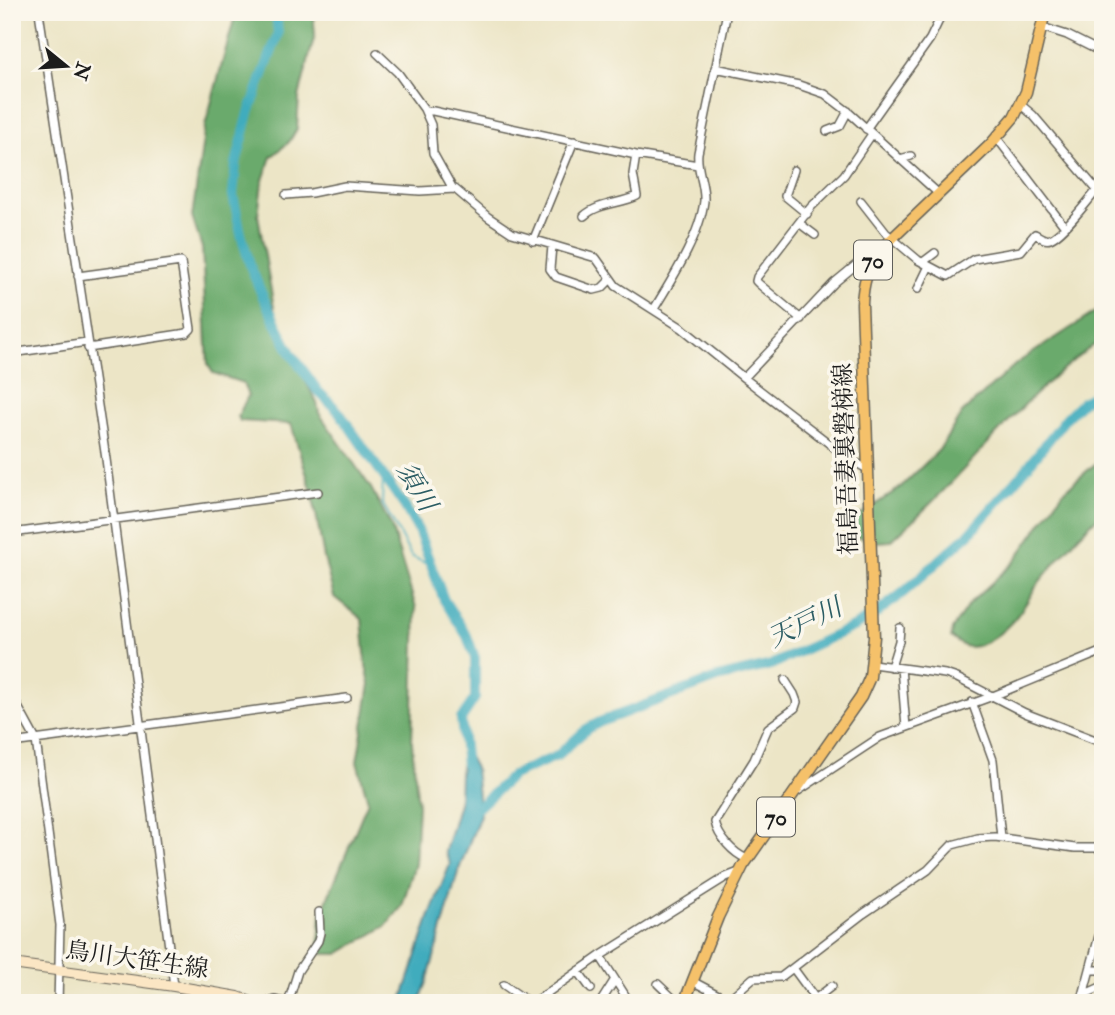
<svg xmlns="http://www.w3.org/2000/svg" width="1115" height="1015" viewBox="0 0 1115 1015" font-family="'IM FELL Double Pica','Noto Serif JP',serif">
  <rect width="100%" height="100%" fill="#fbf7ec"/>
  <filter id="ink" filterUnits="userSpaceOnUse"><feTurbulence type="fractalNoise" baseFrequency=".0143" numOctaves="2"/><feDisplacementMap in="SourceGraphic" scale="14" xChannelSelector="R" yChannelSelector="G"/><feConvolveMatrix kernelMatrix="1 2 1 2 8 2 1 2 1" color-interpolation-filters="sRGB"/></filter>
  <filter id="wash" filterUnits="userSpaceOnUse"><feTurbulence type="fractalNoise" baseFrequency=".00686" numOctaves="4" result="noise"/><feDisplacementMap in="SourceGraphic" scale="28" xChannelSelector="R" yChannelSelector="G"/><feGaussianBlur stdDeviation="1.57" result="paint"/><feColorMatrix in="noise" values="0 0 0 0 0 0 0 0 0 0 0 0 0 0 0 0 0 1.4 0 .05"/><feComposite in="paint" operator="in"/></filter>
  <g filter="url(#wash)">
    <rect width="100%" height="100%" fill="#ece5c6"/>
    <path fill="#6baa6c" stroke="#446344" stroke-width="2" d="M236,12H313L315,34L299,97L297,129L289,142L271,157L262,183L258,215L277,325L317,403L319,413L371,488L391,526L416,608L412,743L418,805L415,864L402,906L386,926L338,954H323L319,943L321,914L368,801L357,762L370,684L366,665L362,619L334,597L324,558L312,492L291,424L240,421L238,416L248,396L243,383L213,373L208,365L202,248L192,217L205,126Z
      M1103,307V339C1042,379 995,437 946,488C928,507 909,524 891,541L876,542L851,535L847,524L901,487L939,450L962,413L1017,363Z
      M1103,457V512C1080,533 1060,557 1040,581C1033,590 1029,600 1022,609C1012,624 990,646 970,647C962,647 956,641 951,637L952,629L969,604L1013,563L1064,491Z"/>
    <path fill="#3facbd" stroke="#2e646c" stroke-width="2" d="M465,749L475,768L480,815L458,872L427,982L419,1003H401L431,912L450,864L445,851L459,803L460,772Z"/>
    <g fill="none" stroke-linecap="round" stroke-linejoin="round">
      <path stroke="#3facbd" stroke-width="2" d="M383,475L382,503L389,515L411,556L431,566"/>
      <path stroke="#3facbd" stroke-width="10" d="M276,12L278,34L249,113L236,164L233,195L241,234L251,268L263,297L291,353L318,391L339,412L405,507L418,530L444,600L467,636L475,658V698L461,719L466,765
        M472,813L513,775L557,756L587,729L600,722L717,678L771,665L855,626L877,613L904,592L969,534L1021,475L1066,418L1082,402L1103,390"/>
    </g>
  </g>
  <g filter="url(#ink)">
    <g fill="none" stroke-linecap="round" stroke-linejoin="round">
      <defs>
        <path id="street" d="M39,12L106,459L174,986
          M1042,27L1067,35L1103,53
          M377,53L398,73L424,109L431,125L433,153L453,189
          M715,68L799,85L825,94L846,110L939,194
          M1021,105L1033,115L1097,190L1103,194
          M426,111H433L636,155L698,165
          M866,129L930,39L943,12
          M827,131L840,126L848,111
          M997,138L1065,227
          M900,159L911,156
          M794,170L785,196L807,214
          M286,195L311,193L345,186L420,191L455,189L488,217L512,233L596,258L616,286L682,328L744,378L848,458L867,469
          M861,201L886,233L918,260L948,276L974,259L1021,251L1035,234C1040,237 1045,241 1050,239C1063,234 1088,201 1097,190
          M584,216C598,203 620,204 637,196L633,174L636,155
          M799,223L815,235
          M533,241L574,141
          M552,246L550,269L556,277L594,290L602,288L610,280
          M923,262L935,253
          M78,276L181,262L191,329L187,333L88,348
          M918,289L929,266
          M654,309C672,279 700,236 704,201C705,184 696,169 698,153L727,12
          M801,319L759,284L756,281L757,277L811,207L844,175L872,134
          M12,353L87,342
          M744,378L834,283L868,255H876
          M12,533L318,492
          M873,664L945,674L957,678L1025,713L1103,743
          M891,667L899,641L900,628
          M901,668L906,727
          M12,696L36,740L60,925L58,1003
          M972,702L993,760L1001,837
          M12,743L347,698
          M798,791L880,737L993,696L1103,651
          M747,859C733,853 718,837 715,822L754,760L768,728L795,708L797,702L794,694L785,680
          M600,956L630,1003
          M793,968L815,998
          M1090,970H1103
          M578,971L591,989
          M692,981L728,1000L753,978L781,977L863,914L928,870L952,845L978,838L995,837L1075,848H1103
          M658,984L678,1003
          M504,985L530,1003
          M1083,995L1103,986
          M263,1003L274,1000L288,1003
          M288,1003L298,971L318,941L320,933L319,912
          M533,1003L600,956L726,877L739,872
          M600,1003L614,981
          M810,1003L832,986
          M1081,1003L1103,921"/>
        <path id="secondary" d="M12,964L174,986L238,997L254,1003"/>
        <path id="primary" d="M684,1003L718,917L743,866L861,697L870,677L874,637L862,304C863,283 867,269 879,251L991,144L1014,117L1026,92L1045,12"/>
      </defs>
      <use href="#street" stroke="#656258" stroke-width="10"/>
      <use href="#secondary" stroke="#656258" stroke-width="12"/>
      <use href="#primary" stroke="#656258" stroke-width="13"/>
      <use href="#street" stroke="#fff" stroke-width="7"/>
      <use href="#secondary" stroke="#fbe6c4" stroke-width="10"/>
      <use href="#primary" stroke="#f5c16b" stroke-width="10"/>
    </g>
  </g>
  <g text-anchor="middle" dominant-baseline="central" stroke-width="7" stroke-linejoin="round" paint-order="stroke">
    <g fill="#fbf7ec" stroke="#5f5e5a" stroke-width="2">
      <rect x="854" y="240.5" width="38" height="39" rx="5"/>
      <rect x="757" y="797.5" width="38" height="39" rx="5"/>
    </g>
    <g font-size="23" font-weight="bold" fill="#1c1c1c">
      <text x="873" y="260">70</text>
      <text x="776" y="817">70</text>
    </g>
    <g font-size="24" fill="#1c1c1c" stroke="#fbf7ec">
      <text transform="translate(846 459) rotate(-92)">福島吾妻裏磐梯線</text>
      <text transform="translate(137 960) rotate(8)">鳥川大笹生線</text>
    </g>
    <g font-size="26" font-style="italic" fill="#2c5d64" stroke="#fbf7ec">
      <text transform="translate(416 487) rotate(59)">須川</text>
      <text transform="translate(805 623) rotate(-26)">天戸川</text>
    </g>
  </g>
  <rect width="1115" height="1015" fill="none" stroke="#fbf7ec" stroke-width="42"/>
  <g transform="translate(66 66) rotate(108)" stroke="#fbf7ec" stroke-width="5" paint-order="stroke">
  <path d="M0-5L12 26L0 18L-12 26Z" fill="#1c1c1c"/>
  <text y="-10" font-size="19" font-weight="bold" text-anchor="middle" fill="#1c1c1c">N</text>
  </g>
</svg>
